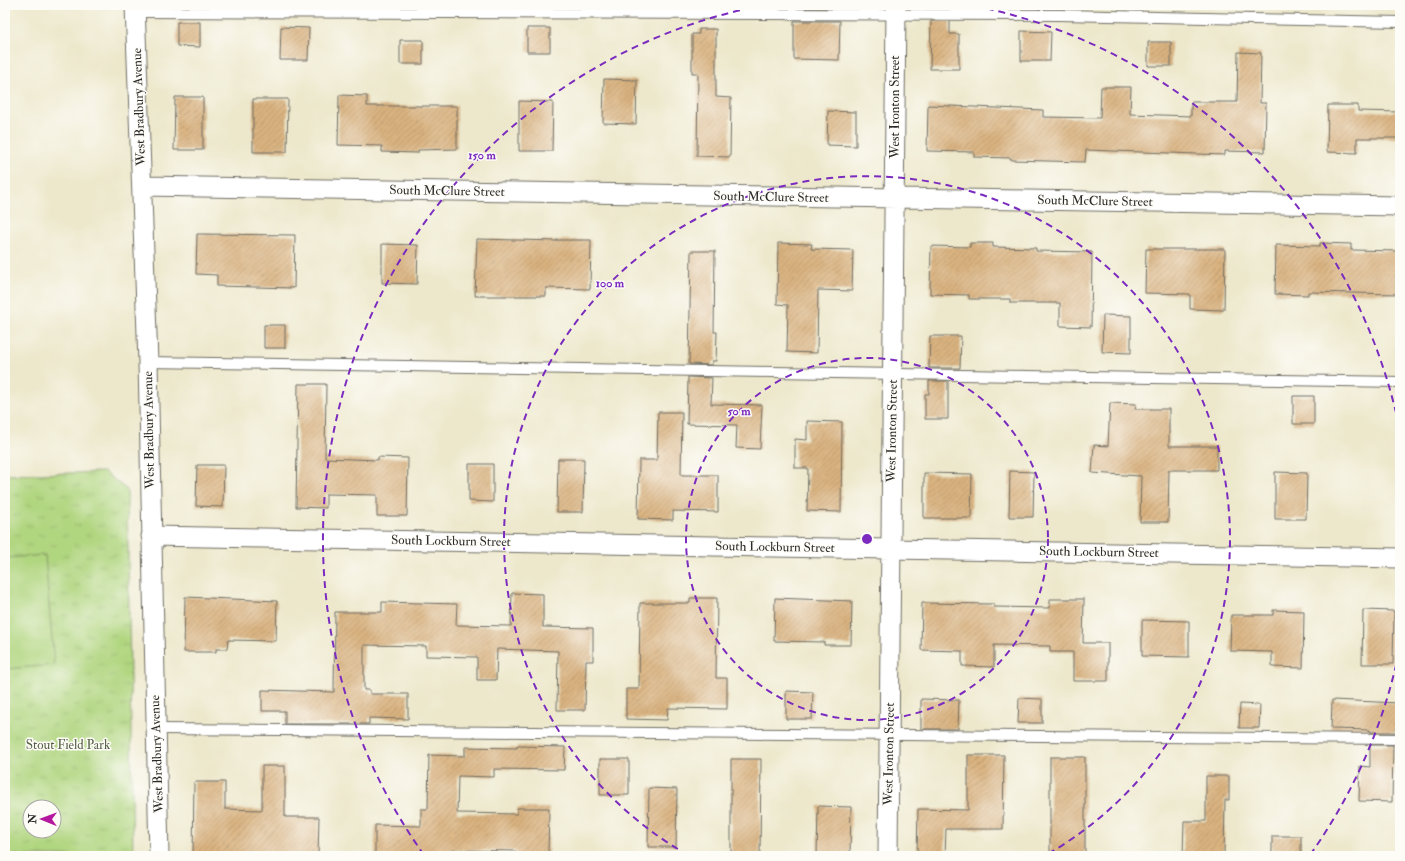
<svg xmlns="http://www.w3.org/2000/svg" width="1405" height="861" viewBox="0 0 1405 861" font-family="'IM FELL Double Pica',serif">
  <defs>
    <pattern id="park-tufts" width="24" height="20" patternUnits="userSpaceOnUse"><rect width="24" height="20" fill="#b1d680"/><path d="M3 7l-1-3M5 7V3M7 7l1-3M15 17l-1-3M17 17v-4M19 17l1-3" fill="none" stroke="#98b86f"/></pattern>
    <pattern id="building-hatch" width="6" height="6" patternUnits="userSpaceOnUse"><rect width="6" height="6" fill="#dab380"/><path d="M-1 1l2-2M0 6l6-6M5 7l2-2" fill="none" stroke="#b19269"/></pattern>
  </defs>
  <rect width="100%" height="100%" fill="#fdfcf7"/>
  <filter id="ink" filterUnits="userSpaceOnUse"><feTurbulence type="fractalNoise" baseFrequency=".025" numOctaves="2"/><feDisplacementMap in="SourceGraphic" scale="8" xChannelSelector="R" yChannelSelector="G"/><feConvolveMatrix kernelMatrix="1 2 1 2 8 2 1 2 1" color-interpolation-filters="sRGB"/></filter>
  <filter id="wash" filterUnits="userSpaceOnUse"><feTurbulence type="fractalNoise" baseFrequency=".012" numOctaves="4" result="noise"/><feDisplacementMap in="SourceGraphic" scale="16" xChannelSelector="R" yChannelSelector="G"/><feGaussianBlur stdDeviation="0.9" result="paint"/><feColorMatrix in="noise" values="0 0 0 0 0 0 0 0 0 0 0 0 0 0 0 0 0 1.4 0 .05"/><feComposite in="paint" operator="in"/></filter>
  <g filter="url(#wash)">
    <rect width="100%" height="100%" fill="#ede8cc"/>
    <path fill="url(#park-tufts)" stroke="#6e8056" fill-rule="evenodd" d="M104,472L127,490L133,856H5V475ZM30,807H54V831H30Z"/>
    <path fill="#b1d680" stroke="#6e8056" d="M45,555L54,665L5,669V558Z"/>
    <g id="blocks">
      <path fill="url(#building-hatch)" d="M795,5H840V8H795Z
        M794,21H840L839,60L794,59Z
        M931,21H950V34H959V69H930Z
        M177,22H200V47L177,46Z
        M281,27L309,28L308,60H280Z
        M527,28H550V52H527Z
        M699,29H716V97L731,98L730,157L697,156L698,73H692V34H699Z
        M1021,31L1051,32L1050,61H1021Z
        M400,40H423V64H400Z
        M1148,42H1171V66H1148Z
        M1238,52L1261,53L1260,103H1266L1265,152L1225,151V155L1086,150L1085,162L1011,160V158L974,157V152L927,151L928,105L1043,110V117L1100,118L1101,87H1131L1130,114L1191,116V102H1237Z
        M604,79L637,80L636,124L603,123Z
        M339,95L367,96V106H457V149L418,150V153L382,152V146L338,145Z
        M175,97H203V150H174Z
        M253,99H288L287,152H253Z
        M519,101L553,102L552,151H519Z
        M1328,105H1358V111L1400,112V138H1357V153L1327,152Z
        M828,111L856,112V146L827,145Z
        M197,234L295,235L294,288L217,286V275L196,274Z
        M477,239L557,241V240H591L590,289L546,288V296H475Z
        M778,243L812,244L811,249L853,250L852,291L818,290L817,353L787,352L788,305L777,304Z
        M970,243H993V247L1036,248V251L1092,252L1091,327L1060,326V303H1010V299H969V295L930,294L931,246L970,247Z
        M1320,243L1351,244V250L1399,251L1398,294L1308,292V295L1275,294L1276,245L1320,246Z
        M382,244L418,245L417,284L382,283Z
        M1146,249H1225L1224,310L1190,309V294L1145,293Z
        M691,251H715L714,332H717L716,361H712V365L689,364Z
        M1103,315L1131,316V353L1102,352Z
        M264,325H285V348H264Z
        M930,336H961L960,368H929Z
        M688,377L712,378L711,404L762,405L760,449L736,448L737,425L687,424Z
        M929,381H948V419H925V394H929Z
        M298,384H326L325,458L378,460V457L408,458L407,516H377V495L326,494V508L296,507Z
        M1293,396H1314V424H1293Z
        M1110,403L1136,404L1135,409H1169V446H1217V470H1169L1168,522H1140L1141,476L1092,473L1094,445L1108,446Z
        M658,412H682L681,475H718V512L673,511V520L638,519L639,460H657Z
        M807,421L842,422L841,512L807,511L808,468H795V439L807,440Z
        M558,459H584L583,512H557Z
        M469,464H493V502L469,501Z
        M197,465H224L223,507L196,506Z
        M1010,471L1034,472L1033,517H1009Z
        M1275,472L1307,473L1306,519H1275Z
        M924,473L972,474L971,518H924Z
        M512,593L543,594V627L593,628V661H586L585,710H557L558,651L497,649L496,680H477V657L426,656V646L364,645V690H370V694H408V719L369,718V724H285V711H262V690L334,692L335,612H382V602L457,604L456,625L511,626Z
        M185,597L277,601L276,641L228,640L227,649H216V652H184Z
        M690,598H717L716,678H727V709L668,708L667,720L626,719V689H639L640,603H690Z
        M775,598L852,601L851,645H824V642L774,641Z
        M1050,599H1084L1083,643H1108V681H1073V652H1050V646L994,645V667L962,666V651L921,650L922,603L994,604V607L1050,608Z
        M1273,610L1304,611L1303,668L1272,667V652L1230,651L1231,615H1273Z
        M1363,610L1394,611L1393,664H1362Z
        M1142,620L1189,621V657L1142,656Z
        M786,691L813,692L812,719H786Z
        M1019,698L1042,699V723H1018Z
        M921,699L959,700L958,729H921Z
        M1332,700L1399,703V732H1370V730L1331,729Z
        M1240,704L1260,705L1259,728H1239Z
        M1370,745H1393L1392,802L1359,801L1360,766L1370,767Z
        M517,746L565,747L564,770L494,769V777L458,776L457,813L517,814V808H549L548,856H516V851L452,850V856H375V825L421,826V809H428L429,755L465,756V747L517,748Z
        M968,755H1004L1003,829H946L945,856H917L918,809L968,810Z
        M1050,757H1085V856H1050Z
        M600,759H629V795H600Z
        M731,759H761L760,856H731Z
        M262,766H285V817H319L318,856H193L194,782H225V809L262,810Z
        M1206,776H1229V800H1225L1224,856H1183L1184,821H1206Z
        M649,788L677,789L676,847H648Z
        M818,806L851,807L850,856H817Z
        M1272,836H1301V856H1272Z"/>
    </g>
  </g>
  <g filter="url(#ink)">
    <use href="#blocks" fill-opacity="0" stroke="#6f6d63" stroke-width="1"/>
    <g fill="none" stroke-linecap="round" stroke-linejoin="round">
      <defs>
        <path id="lane" d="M136,12L1060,15L1400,22
          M148,362L1400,382
          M156,729L1400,739"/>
        <path id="street" d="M135,5L148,362L159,856
          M142,186L1400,206
          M151,536L1400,558
          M888,856L896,5"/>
      </defs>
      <use href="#lane" stroke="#6f6d63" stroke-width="12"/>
      <use href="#street" stroke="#6f6d63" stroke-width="21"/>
      <use href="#lane" stroke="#fff" stroke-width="10"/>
      <use href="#street" stroke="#fff" stroke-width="19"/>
    </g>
  </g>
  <g fill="none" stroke="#7b2cbf" stroke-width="2" stroke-dasharray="7 5">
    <circle cx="867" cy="539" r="181"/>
    <path d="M688 855A363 363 0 1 1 1046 855"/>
    <path d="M1399 652A544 544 0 0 1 1310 855M424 855A544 544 0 0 1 759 6M975 6A544 544 0 0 1 1399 426"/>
  </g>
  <g text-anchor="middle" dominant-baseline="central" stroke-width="3" stroke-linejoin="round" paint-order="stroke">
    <g font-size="13" fill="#2b2b2b" stroke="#fdfcf7">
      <text transform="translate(139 107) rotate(-92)">West Bradbury Avenue</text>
      <text transform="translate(895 107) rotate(-90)">West Ironton Street</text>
      <text transform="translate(447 191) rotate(1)">South McClure Street</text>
      <text transform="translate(771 197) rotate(1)">South McClure Street</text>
      <text transform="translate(1095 201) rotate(1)">South McClure Street</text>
      <text transform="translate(149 430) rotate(-91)">West Bradbury Avenue</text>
      <text transform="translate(892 431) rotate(-89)">West Ironton Street</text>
      <text transform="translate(451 541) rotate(1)">South Lockburn Street</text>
      <text transform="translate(775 547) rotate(1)">South Lockburn Street</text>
      <text transform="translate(1099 552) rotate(1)">South Lockburn Street</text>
      <text transform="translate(157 754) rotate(-92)">West Bradbury Avenue</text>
      <text transform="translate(889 754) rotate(-89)">West Ironton Street</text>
    </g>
    <g font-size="13" fill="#535e44" stroke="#fdfcf7">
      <text x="68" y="745">Stout Field Park</text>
    </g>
  </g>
  <circle cx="867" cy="539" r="6" fill="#7b2cbf" stroke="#fdfcf7" stroke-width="2"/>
  <g font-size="12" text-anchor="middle" font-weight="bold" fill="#7b2cbf" stroke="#fdfcf7" stroke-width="3" stroke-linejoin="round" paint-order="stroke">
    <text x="482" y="159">150 m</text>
    <text x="610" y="287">100 m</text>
    <text x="739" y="415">50 m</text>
  </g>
  <rect width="1405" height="861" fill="none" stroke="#fdfcf7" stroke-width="20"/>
  <g transform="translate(42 819) rotate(271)"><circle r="19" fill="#fdfcf7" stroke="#a9a8a5"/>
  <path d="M0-3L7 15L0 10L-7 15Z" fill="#b5179e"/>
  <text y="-6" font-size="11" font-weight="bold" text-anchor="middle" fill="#2b2b2b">N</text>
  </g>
</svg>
